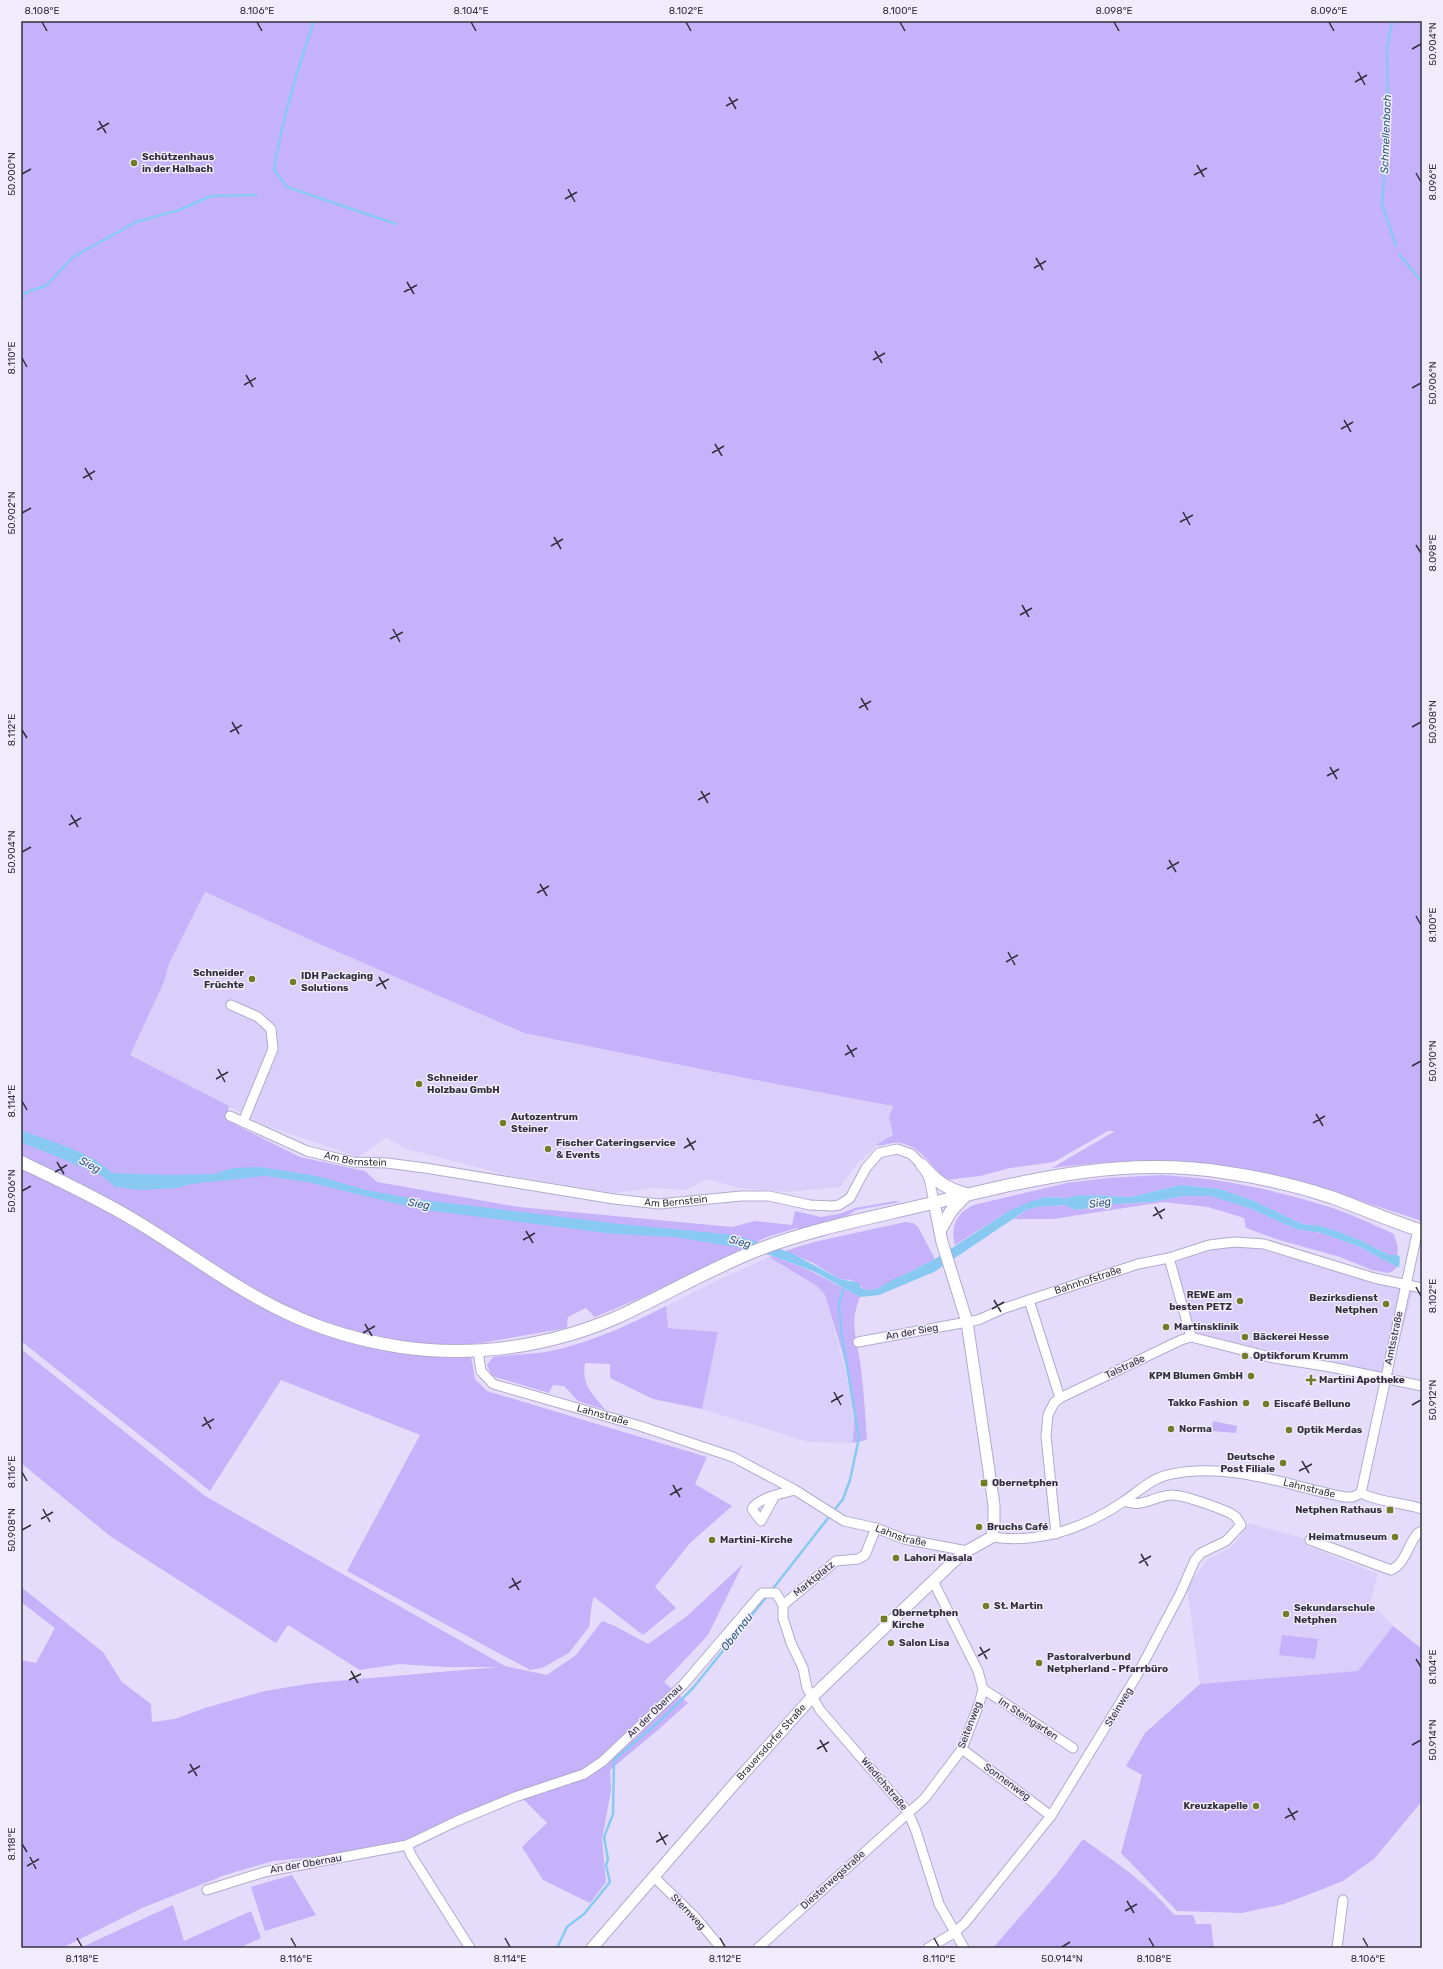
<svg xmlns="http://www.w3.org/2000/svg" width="1443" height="1969" viewBox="0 0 1443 1969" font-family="Rubik,sans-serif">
  <rect width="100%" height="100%" fill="#e4dcfa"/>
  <path fill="#dacefb" d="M204,892L306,938L521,1032L735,1076L892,1105L889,1117L893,1135L876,1146L856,1165L840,1187L786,1192L741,1188L707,1179L686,1190L653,1188L614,1193L511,1176L403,1148L387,1137L358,1157L267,1126L130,1055L164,982L169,964Z
    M1248,1246L1413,1291L1391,1374L1193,1335L1176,1262L1220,1248Z
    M769,1257L817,1286L825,1295L851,1391L854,1433L852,1443L809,1442L702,1409L718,1332L668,1328L666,1306L720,1279Z
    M1249,1523L1308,1540L1307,1546L1378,1574L1370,1602L1393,1626L1358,1671L1200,1684L1187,1587L1207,1560L1232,1547Z"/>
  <path fill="#c6b1fb" d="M21,21H1422V1221C1369,1204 1317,1185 1263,1173C1193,1157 1122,1159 1052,1168L1115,1131H1108L1054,1162L1010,1168L980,1176L945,1180C932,1166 920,1146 900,1143C892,1141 883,1147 876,1145L893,1135L889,1117L893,1106L735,1076L524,1033L306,938L205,892L169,964L164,982L130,1055L229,1106L226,1120L300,1157L365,1171L377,1182L519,1207L732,1227L755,1221L792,1225L795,1211L821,1217L839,1214L855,1208L895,1201L900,1202L856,1210L849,1215L798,1230L797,1228L767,1237L640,1298L595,1317L586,1308L568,1317L567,1328L469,1345L475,1379L487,1391L707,1457L695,1484L732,1506L690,1543L655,1587L676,1608L643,1635L594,1597L592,1603L589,1627L569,1653L542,1668L530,1670L347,1571L420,1435L281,1380L210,1491L21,1341Z
    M1161,1175C1218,1178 1272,1189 1326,1206C1349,1213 1372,1224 1394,1234L1398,1248L1397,1255H1389L1362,1241L1320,1226L1302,1224L1254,1201L1220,1189L1181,1185L1130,1197L1080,1195L1067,1198L1046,1197L1009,1211L955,1245C950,1226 957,1212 974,1205L1067,1183L1108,1178Z
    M1184,1196H1211L1220,1198L1249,1208L1296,1229L1322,1233L1360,1247L1397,1267L1393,1271L1388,1273L1372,1270L1340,1257L1276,1239L1246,1228L1244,1218L1208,1207L1163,1202L1053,1219H1014L1026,1210L1037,1207L1065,1205L1075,1210L1115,1204L1152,1202Z
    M905,1222L913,1223L918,1227L935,1259L877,1289L866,1290L851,1280L840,1279L813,1263L785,1251L814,1242Z
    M773,1256L813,1272L860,1297C848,1326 858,1340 861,1369C864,1392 865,1416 867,1440L852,1443C861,1400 837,1337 825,1295L817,1286L769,1257Z
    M666,1306L668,1328L718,1332L702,1409L653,1399L610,1378V1364L585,1363C581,1384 593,1395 606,1410L578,1401L564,1386L553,1385L549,1393L492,1376L487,1365L493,1357C512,1354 532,1355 551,1351C592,1342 629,1325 666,1306Z
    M21,1349L205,1496L505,1666L547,1675L576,1655L602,1621L615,1626L648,1644L686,1617L743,1564L708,1635L664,1682L688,1703L659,1729L610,1770L611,1791L602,1839L606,1882L590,1903L543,1880L522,1847L547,1823L522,1798L408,1841L330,1855L273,1861L225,1875L142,1908L62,1948H21V1660L36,1663L55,1628L21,1602V1587L103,1652L122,1682L151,1704L152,1722L175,1719L205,1708L265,1691L313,1683L498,1667H444L399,1664L360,1670L288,1625L276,1643L110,1536L21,1463Z
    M1213,1421L1237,1426L1236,1433L1212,1431Z
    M1393,1626L1422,1649V1801L1374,1859L1343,1881L1284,1904L1242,1913L1177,1911L1121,1853L1142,1775L1126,1766L1145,1733L1200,1684L1358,1671Z
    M1282,1635L1318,1639L1315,1659L1279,1655Z
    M1083,1839C1115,1862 1149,1884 1174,1915H1193L1196,1924H1211L1214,1948H993L1056,1875Z
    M292,1875L316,1915L265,1931L251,1887Z
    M173,1905L184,1941L251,1911L261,1938L239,1948H80Z"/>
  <path fill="#88c9f2" d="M21,1130C49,1141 91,1152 112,1173L167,1175L213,1174L233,1168L261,1167L317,1176L366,1190L415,1199L620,1224L735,1235L789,1252L840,1279L859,1283L860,1287L866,1290L877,1289L896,1278L908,1273L935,1259L1009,1211L1032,1201L1046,1197L1067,1198L1080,1195L1130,1197L1181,1185L1220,1189L1254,1201L1302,1224L1320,1226L1339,1232L1362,1241L1389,1255H1397L1422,1266V1274L1397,1267L1360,1247L1322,1233L1296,1229L1249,1208L1211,1196H1184L1152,1202L1115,1204L1075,1210L1065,1205L1037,1207L1026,1210L934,1272L879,1295L860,1297L815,1272L773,1256L742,1248L675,1237L614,1234L418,1209L308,1182L264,1176L191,1184L177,1188L139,1190L115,1187L101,1175L21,1142Z"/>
  <path fill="#e4dcfa" d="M1400,1254L1422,1264L1420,1276L1399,1270Z"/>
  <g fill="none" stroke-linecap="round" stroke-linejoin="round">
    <path stroke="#88c9f2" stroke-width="2.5" d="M314,21C297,70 282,119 274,170L287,187L396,224
      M1392,21L1387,51L1388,123L1382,204L1396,246
      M1399,254L1422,282
      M21,300L25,293L47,285L73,257L136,222L179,210L211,196L256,195
      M771,1591L843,1499L850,1480L859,1438L841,1330L839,1303L845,1285
      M557,1948L567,1927L584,1914L610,1882L606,1865L608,1859L604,1837L613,1814L614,1760L664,1717L693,1688L767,1596"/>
    <defs>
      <g id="minor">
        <path d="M231,1005L258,1017L271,1029L273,1049L243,1122"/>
        <path id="s1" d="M230,1116L307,1151L353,1162L387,1163L425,1168L614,1199L659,1204L741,1196H769L810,1205L832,1206L839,1205L850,1198L866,1168L879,1153L897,1149L911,1154L922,1165L929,1178L934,1202"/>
        <path d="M1169,1258L1191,1337"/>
        <path d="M1029,1300L1060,1398"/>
        <path id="s2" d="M858,1342L978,1320L1005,1308L1138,1264L1169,1258L1209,1245L1235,1242L1264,1244L1374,1278L1422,1288"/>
        <path id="s3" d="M478,1350L481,1371L493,1384L640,1426L733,1457L795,1490L844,1521L876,1528L904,1539L967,1551"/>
        <path d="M1361,1493L1418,1229"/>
        <path d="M774,1497L761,1521L752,1509C757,1498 784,1493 795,1490"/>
        <path d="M1056,1534L1046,1436L1048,1415L1054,1403L1060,1398L1181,1340L1191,1337L1274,1358L1331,1367L1422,1386"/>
        <path id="s4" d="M992,1537C1040,1544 1084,1528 1123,1502C1139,1491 1153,1477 1172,1474C1231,1462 1289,1486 1345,1497H1353L1361,1493C1380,1503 1402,1502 1422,1509"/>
        <path d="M1310,1540L1391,1570C1408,1563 1410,1534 1422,1531"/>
        <path d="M783,1605L836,1561L858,1559L865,1555L876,1528"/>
        <path d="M983,1689L1073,1748"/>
        <path d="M962,1749L1051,1816"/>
        <path d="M407,1845L411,1855L470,1948"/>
        <path d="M654,1877L697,1919L721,1948"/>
        <path d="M207,1890L264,1872L407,1845L457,1821L515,1797L584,1774L603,1761L683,1685L762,1593H776L783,1605V1618L791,1643L803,1668L807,1688L820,1710L908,1812L916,1831L939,1904L964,1948"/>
        <path d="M758,1948L925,1798L962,1749L979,1704L983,1689L978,1671L933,1581"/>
        <path d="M928,1948L954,1933L965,1923L1051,1816L1136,1677L1180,1594L1195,1560L1201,1553L1226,1541L1241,1525L1236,1517L1230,1513C1219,1508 1182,1494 1171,1495C1153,1496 1142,1509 1124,1501"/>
        <path d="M1337,1948L1343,1900"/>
      </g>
      <g id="tertiary">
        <path id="s5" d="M592,1948L736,1782L812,1697L953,1562L967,1551L992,1537L994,1523V1505L967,1322L942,1242L934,1202"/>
      </g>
      <path id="secondary" d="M21,1162C59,1180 98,1198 134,1220C185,1250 233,1288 287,1313C323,1330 362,1341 401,1347C475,1358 552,1346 620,1316C665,1295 708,1270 755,1251C808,1230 865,1219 920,1206C1025,1181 1120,1155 1229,1173C1264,1178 1298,1186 1331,1197C1361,1208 1391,1221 1422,1231
        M922,1165C935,1180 946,1189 966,1194
        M940,1230L951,1211L966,1195"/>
    </defs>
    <use href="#minor" stroke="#b3aace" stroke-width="11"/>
    <use href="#tertiary" stroke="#b3aace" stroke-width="13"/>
    <use href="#secondary" stroke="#b3aace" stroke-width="14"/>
    <use href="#minor" stroke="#fff" stroke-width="9"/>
    <use href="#tertiary" stroke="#fff" stroke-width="11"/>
    <use href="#secondary" stroke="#fff" stroke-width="12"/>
  </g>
  <path fill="none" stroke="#33303e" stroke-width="1.5" d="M42,22L47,31M257,22L262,31M471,22L476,31M686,22L691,31M900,22L905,31M1114,22L1119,31M1329,22L1334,31M1412,49L1421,44M1358,72L1365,85M1355,82L1367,75M729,97L736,109M726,106L738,99M99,121L106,133M97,130L109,123M1197,165L1204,177M1416,173L1421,182M22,174L31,169M1194,175L1207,168M568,189L575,202M565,199L577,192M1036,258L1043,270M1034,268L1046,261M407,282L414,294M404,292L417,285M875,351L882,363M22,358L27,367M873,360L885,353M246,375L253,387M244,385L256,378M1412,388L1421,383M1344,420L1351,432M1341,429L1353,422M715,444L722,456M712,453L724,446M85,468L92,480M83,478L95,471M1183,512L1190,525M22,513L31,508M1180,522L1193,515M554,537L561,549M1416,545L1421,553M551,546L563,539M1022,605L1029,617M1020,615L1032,608M393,629L400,642M390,639L403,632M861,698L868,710M859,708L871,701M232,722L239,734M1412,727L1421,722M22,730L27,738M230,732L242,725M1330,767L1337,779M1327,776L1339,769M701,791L708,803M698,800L710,793M71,815L78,827M69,825L81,818M22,852L31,847M1169,860L1176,872M1167,869L1179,862M540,884L547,896M537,893L549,886M1416,916L1421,925M1008,952L1015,965M1006,962L1018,955M379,977L386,989M376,986L389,979M847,1045L854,1057M845,1055L857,1048M1412,1066L1421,1061M218,1069L225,1082M216,1079L228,1072M22,1101L27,1110M1316,1114L1323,1126M1313,1123L1325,1116M687,1138L694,1150M684,1148L696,1141M57,1162L64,1174M55,1172L67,1165M22,1191L31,1186M1155,1207L1162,1219M1153,1216L1165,1209M526,1231L533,1243M523,1240L535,1233M1416,1287L1421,1296M994,1300L1001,1312M992,1309L1004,1302M365,1324L372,1336M363,1333L375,1326M834,1392L841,1405M831,1402L843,1395M1412,1405L1421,1400M204,1417L211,1429M202,1426L214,1419M1302,1461L1309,1473M1299,1471L1312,1464M22,1472L27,1481M673,1485L680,1497M670,1495L682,1488M43,1509L50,1522M41,1519L53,1512M22,1530L31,1525M1141,1554L1148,1566M1139,1563L1151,1556M512,1578L519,1590M509,1588L521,1581M980,1647L987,1659M978,1656L990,1649M1416,1659L1421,1667M351,1671L358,1683M349,1680L361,1674M820,1740L827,1752M1412,1745L1421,1740M817,1749L829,1742M190,1764L197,1776M188,1773L200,1766M1288,1808L1295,1820M1285,1818L1298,1811M659,1832L666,1845M656,1842L668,1835M22,1844L27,1852M30,1857L36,1869M27,1866L39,1859M1127,1901L1134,1913M1125,1911L1137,1904M77,1938L82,1947M291,1938L296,1947M505,1938L510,1947M720,1938L725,1947M934,1938L939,1947M1149,1938L1154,1947M1363,1938L1368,1947M1062,1947L1070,1942"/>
  <g fill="#707c28" stroke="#f0ecfb" stroke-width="1.5">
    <circle cx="134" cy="163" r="4"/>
    <circle cx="252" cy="979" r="4"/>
    <circle cx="293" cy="982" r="4"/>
    <circle cx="419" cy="1084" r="4"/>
    <circle cx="503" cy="1123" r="4"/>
    <circle cx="548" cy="1149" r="4"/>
    <circle cx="1240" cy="1301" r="4"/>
    <circle cx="1386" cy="1304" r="4"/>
    <circle cx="1166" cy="1327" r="4"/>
    <circle cx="1245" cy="1337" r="4"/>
    <circle cx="1245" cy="1356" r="4"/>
    <circle cx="1251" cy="1376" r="4"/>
    <path d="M1309 1374h4v4h4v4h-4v4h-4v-4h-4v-4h4z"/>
    <circle cx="1246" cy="1403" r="4"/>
    <circle cx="1266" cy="1404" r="4"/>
    <circle cx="1171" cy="1429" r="4"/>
    <circle cx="1289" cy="1430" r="4"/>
    <circle cx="1283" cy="1463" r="4"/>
    <rect x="980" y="1479" width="8" height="8" rx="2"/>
    <rect x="1386" y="1506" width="8" height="8" rx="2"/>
    <circle cx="979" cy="1527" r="4"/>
    <circle cx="1395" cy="1537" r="4"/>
    <circle cx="712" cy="1540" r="4"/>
    <circle cx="896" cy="1558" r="4"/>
    <circle cx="986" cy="1606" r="4"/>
    <circle cx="1286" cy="1614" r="4"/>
    <rect x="880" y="1615" width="8" height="8" rx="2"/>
    <circle cx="891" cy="1643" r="4"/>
    <circle cx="1039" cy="1663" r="4"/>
    <circle cx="1256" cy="1806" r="4"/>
  </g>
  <g text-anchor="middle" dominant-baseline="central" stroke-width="3" stroke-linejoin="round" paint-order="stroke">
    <g font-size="10" font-weight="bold" fill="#33303e" stroke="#f0ecfb" text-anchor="start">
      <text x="142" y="157">Schützenhaus<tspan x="142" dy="12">in der Halbach</tspan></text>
      <text x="244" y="973" text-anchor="end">Schneider<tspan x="244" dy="12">Früchte</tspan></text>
      <text x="301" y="976">IDH Packaging<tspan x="301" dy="12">Solutions</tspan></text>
      <text x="427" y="1078">Schneider<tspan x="427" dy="12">Holzbau GmbH</tspan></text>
      <text x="511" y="1117">Autozentrum<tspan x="511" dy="12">Steiner</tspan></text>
      <text x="556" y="1143">Fischer Cateringservice<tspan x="556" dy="12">&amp; Events</tspan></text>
      <text x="1232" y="1295" text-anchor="end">REWE am<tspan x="1232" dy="12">besten PETZ</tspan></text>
      <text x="1378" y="1298" text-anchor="end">Bezirksdienst<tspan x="1378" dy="12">Netphen</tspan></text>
      <text x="1174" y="1327">Martinsklinik</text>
      <text x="1253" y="1337">Bäckerei Hesse</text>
      <text x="1253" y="1356">Optikforum Krumm</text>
      <text x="1243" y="1376" text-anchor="end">KPM Blumen GmbH</text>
      <text x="1319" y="1380">Martini Apotheke</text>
      <text x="1238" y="1403" text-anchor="end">Takko Fashion</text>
      <text x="1274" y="1404">Eiscafé Belluno</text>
      <text x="1179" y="1429">Norma</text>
      <text x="1297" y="1430">Optik Merdas</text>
      <text x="1275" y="1457" text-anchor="end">Deutsche<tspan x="1275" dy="12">Post Filiale</tspan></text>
      <text x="992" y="1483">Obernetphen</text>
      <text x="1382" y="1510" text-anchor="end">Netphen Rathaus</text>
      <text x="987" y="1527">Bruchs Café</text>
      <text x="1387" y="1537" text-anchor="end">Heimatmuseum</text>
      <text x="720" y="1540">Martini-Kirche</text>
      <text x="904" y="1558">Lahori Masala</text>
      <text x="994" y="1606">St. Martin</text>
      <text x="1294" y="1608">Sekundarschule<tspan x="1294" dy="12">Netphen</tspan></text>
      <text x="892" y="1613">Obernetphen<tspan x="892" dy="12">Kirche</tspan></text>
      <text x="899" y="1643">Salon Lisa</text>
      <text x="1047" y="1657">Pastoralverbund<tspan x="1047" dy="12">Netpherland - Pfarrbüro</tspan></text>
      <text x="1248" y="1806" text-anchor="end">Kreuzkapelle</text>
    </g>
    <g font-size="10" fill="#33303e" stroke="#f0ecfb">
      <text stroke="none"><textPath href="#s1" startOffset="134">Am Bernstein</textPath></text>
      <text stroke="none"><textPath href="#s1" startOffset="458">Am Bernstein</textPath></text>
      <text stroke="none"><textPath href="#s2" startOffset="239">Bahnhofstraße</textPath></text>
      <text transform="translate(912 1332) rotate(-10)">An der Sieg</text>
      <text transform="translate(1394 1338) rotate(-78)">Amtsstraße</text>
      <text transform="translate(1125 1367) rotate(-25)">Talstraße</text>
      <text stroke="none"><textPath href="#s3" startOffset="153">Lahnstraße</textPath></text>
      <text stroke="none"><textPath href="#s4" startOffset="335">Lahnstraße</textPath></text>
      <text stroke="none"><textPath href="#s3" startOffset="477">Lahnstraße</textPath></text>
      <text transform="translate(814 1579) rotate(-39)">Marktplatz</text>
      <text transform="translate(1119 1707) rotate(-59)">Steinweg</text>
      <text transform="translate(655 1711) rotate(-44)">An der Obernau</text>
      <text transform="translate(1028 1719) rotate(33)">Im Steingarten</text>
      <text transform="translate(970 1725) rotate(-69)">Seitenweg</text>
      <text stroke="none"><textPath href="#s5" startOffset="273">Brauersdorfer Straße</textPath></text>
      <text transform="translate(1007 1782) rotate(36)">Sonnenweg</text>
      <text transform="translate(884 1784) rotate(50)">Wiedichstraße</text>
      <text transform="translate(306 1864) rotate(-10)">An der Obernau</text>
      <text transform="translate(833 1880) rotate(-42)">Diesterwegstraße</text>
      <text transform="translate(688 1912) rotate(46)">Sternweg</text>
    </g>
    <g font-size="11" font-style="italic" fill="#2d5e7a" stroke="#f0ecfb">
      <text transform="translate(1386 134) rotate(-88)">Schmellenbach</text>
      <text transform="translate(90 1165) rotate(28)">Sieg</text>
      <text transform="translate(1100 1203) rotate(-8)">Sieg</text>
      <text transform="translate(419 1204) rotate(10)">Sieg</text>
      <text transform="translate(740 1242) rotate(15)">Sieg</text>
      <text transform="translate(737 1632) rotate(-52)">Obernau</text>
    </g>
  </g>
  <rect width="1443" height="1969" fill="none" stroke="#f0ecfb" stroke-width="44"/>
  <rect x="22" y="22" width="1399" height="1925" fill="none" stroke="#33303e" stroke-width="1.5"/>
  <g font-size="10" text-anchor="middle" fill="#33303e">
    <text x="42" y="14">8.108°E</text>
    <text x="257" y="14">8.106°E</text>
    <text x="471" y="14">8.104°E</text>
    <text x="686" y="14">8.102°E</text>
    <text x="900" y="14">8.100°E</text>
    <text x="1114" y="14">8.098°E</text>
    <text x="1329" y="14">8.096°E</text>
    <text transform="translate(1432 44) rotate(-90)" y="4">50.904°N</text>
    <text transform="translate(11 174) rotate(-90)" y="4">50.900°N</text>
    <text transform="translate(1432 182) rotate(-90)" y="4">8.096°E</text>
    <text transform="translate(11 358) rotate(-90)" y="4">8.110°E</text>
    <text transform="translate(1432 383) rotate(-90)" y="4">50.906°N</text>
    <text transform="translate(11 513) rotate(-90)" y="4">50.902°N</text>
    <text transform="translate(1432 553) rotate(-90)" y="4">8.098°E</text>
    <text transform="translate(1432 722) rotate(-90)" y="4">50.908°N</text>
    <text transform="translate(11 730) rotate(-90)" y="4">8.112°E</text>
    <text transform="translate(11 852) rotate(-90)" y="4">50.904°N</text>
    <text transform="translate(1432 925) rotate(-90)" y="4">8.100°E</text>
    <text transform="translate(1432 1061) rotate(-90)" y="4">50.910°N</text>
    <text transform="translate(11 1101) rotate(-90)" y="4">8.114°E</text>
    <text transform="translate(11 1191) rotate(-90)" y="4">50.906°N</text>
    <text transform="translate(1432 1296) rotate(-90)" y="4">8.102°E</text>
    <text transform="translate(1432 1400) rotate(-90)" y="4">50.912°N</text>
    <text transform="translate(11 1472) rotate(-90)" y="4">8.116°E</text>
    <text transform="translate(11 1530) rotate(-90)" y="4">50.908°N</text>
    <text transform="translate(1432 1667) rotate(-90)" y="4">8.104°E</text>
    <text transform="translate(1432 1740) rotate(-90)" y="4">50.914°N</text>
    <text transform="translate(11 1844) rotate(-90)" y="4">8.118°E</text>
    <text x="82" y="1962">8.118°E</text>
    <text x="296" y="1962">8.116°E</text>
    <text x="510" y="1962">8.114°E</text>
    <text x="725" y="1962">8.112°E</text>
    <text x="939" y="1962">8.110°E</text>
    <text x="1062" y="1962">50.914°N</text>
    <text x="1154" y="1962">8.108°E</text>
    <text x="1368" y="1962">8.106°E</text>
  </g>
</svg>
